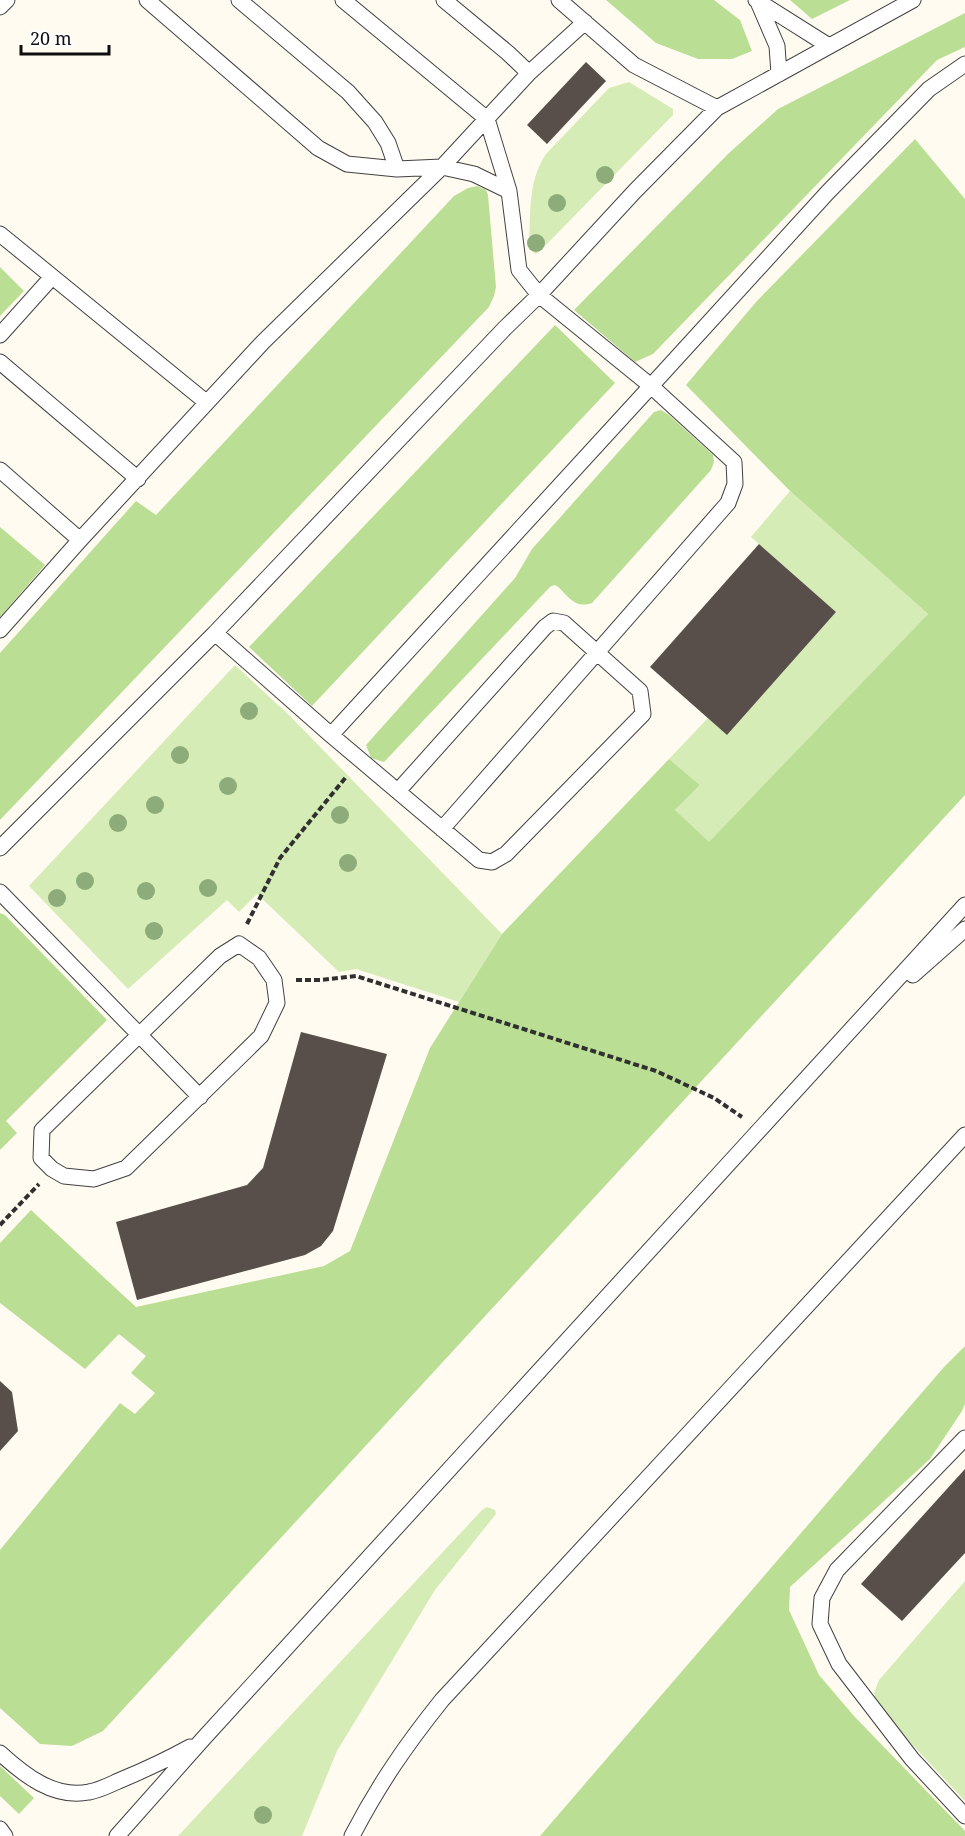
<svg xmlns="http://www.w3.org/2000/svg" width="965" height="1836" viewBox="0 0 965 1836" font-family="'Noto Serif',serif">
  <rect width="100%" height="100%" fill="#fffbf0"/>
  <path fill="#d6ecb6" d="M629,82L673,109V115L541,250L536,254L529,249C531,216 527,182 546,154L609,88Z
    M790,491L928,614L709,843L675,810L700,785L669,759L708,718L727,735L836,612L751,537Z
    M235,665L291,717L502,934L459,1002L356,969L339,972L257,894L239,912L227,900L128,989L29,886Z
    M487,1507L495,1510L496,1514L435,1590L337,1751L302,1836H178L482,1510Z
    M965,1581V1801L878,1708L874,1693L879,1680Z"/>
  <path fill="#bbde95" d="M606,0H714L740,20L752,51L732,59H698L656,43Z
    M790,0H850L812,19Z
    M965,13V47L937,60L653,354L635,362L574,310L728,154L778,109Z
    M915,139L965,199V795L103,1731L72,1746L40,1744L0,1708V1550L120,1403L135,1414L155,1393L131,1373L146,1356L119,1334L85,1369L0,1303V1243L31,1210L136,1307L324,1266L350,1251L430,1048L502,934L669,759L700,785L675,810L709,842L928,614L790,491L686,385L756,302Z
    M477,186L486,190L488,195L496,287L494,296L489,307L0,820V653L136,501L156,515L454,196L468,188Z
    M0,267L24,291L0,316Z
    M555,325L615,383L312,706L249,647Z
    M661,410L669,415L713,455L714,462L711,470L592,603C575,609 569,597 557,586L554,585L550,587L384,762L371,758L366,745L515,578L532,549L654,412Z
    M0,527L45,565L0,617Z
    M0,913L5,915L107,1020L6,1121L17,1133L0,1150Z
    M965,1346V1404L962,1411L930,1459L790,1587L789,1610L819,1675L854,1716L965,1831V1836H540L944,1367Z
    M0,1766L34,1798L19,1814L0,1796Z"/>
  <path fill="#584e4a" d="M586,62L606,81L547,144L527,125Z
    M759,544L836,612L727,735L650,667Z
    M301,1032L387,1054L333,1231L321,1246L305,1255L137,1300L116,1222L247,1185L263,1168Z
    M0,1381L12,1392L18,1431L0,1451Z
    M965,1469V1553L902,1621L861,1584Z"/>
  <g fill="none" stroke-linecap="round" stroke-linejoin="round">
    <defs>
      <path id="lane" d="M147,0L318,148L347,164L397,169L442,167L474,174L509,191L519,270L539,295L651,386L331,735L215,633
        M239,0L348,92L375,122L388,143L397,169
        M343,0L487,119L509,191
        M444,0L508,53L529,73
        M559,0L634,65L717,108
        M756,0L829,46
        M758,2L777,46L779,74
        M0,7L7,0
        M0,234L206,402
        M0,335L52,277
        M0,362L138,479
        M0,470L80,540
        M0,630L80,540L263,342L442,167L529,73L585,22
        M331,735L479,860L492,862L506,854L643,714L640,691L564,623L553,621L545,627L398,791
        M442,829L728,503L735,484L734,462L651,386L828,192L929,89L965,64
        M0,848L215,633L505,328L539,295L635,191L717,108L913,0
        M0,892L200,1097
        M239,944L259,958L274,980L277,1003L261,1036L126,1168L94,1179L64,1176L52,1169L41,1158L42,1130L220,956Z
        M913,975L965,929
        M965,1438L837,1570L822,1598L820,1624L839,1664L912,1759L965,1816
        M0,1753C24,1775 54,1799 89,1792C101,1790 113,1783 123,1779C147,1769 168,1759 190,1747
        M0,1829L5,1836
        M117,1836L203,1739L965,905
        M352,1836C379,1784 406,1745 442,1700L965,1135"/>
    </defs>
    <use href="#lane" stroke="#414141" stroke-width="17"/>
    <path stroke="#303030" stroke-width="4" stroke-dasharray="6 3" stroke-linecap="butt" d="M247,924L280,858L346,777
      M296,980H320L356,976L656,1071L714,1098L742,1117
      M0,1225L39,1184"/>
    <use href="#lane" stroke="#fff" stroke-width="15"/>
  </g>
  <g fill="#8dac7a">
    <circle cx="605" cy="175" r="9"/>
    <circle cx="557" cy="203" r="9"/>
    <circle cx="536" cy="243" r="9"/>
    <circle cx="249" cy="711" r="9"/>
    <circle cx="180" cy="755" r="9"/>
    <circle cx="228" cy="786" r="9"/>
    <circle cx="155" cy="805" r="9"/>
    <circle cx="340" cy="815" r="9"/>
    <circle cx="118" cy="823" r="9"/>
    <circle cx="348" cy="863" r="9"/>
    <circle cx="85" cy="881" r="9"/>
    <circle cx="208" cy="888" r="9"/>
    <circle cx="146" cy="891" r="9"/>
    <circle cx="57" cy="898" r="9"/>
    <circle cx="154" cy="931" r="9"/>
    <circle cx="263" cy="1815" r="9"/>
  </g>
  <path d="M21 45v9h88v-9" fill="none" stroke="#0e0e0e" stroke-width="3"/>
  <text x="30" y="45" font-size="18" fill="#0e0e0e" stroke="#ffffff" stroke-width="4.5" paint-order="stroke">20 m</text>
</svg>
